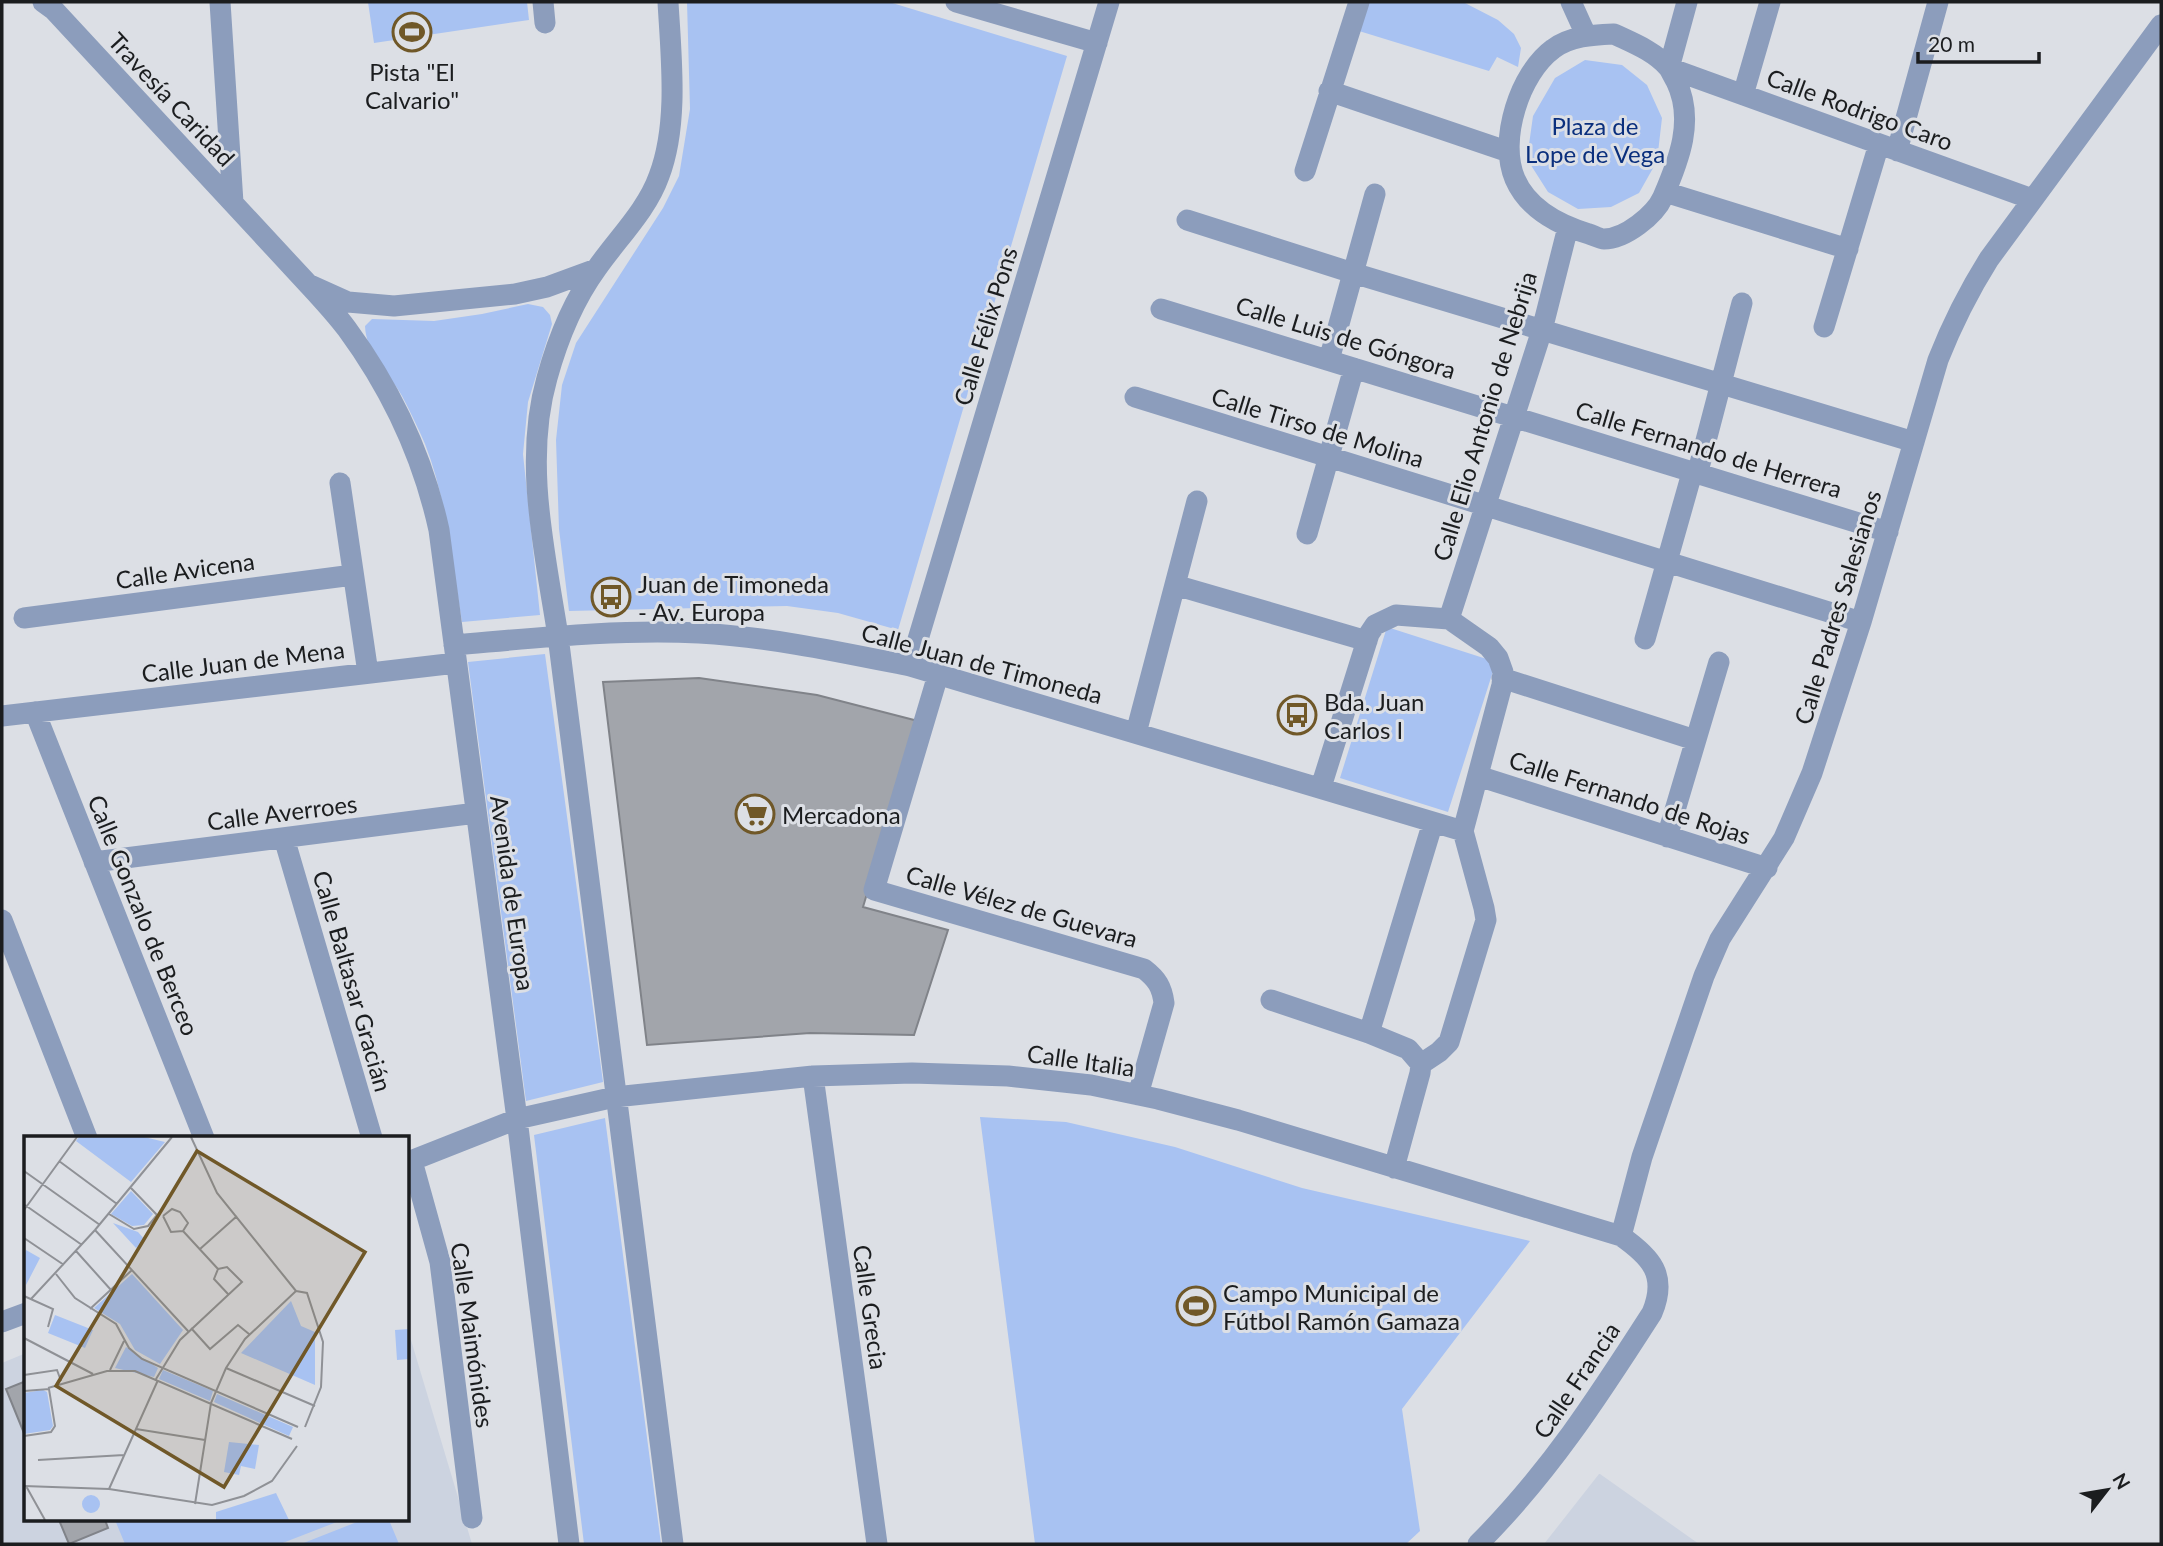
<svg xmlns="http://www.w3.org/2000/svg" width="2163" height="1546" viewBox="0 0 2163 1546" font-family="Lato,sans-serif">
  <rect width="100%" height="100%" fill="#dcdfe5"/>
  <path fill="#ccd3e0" d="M408,1330L472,1544H2V1363L26,1353V1520H408Z
    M1599,1474H1600L1699,1544H1544Z"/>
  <path fill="#a8c2f2" d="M368,2H527L529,20L374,43Z
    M687,2H889L1067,56L898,630L838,613L787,606L569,611L559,529L556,440L562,385L576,343L663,208L679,176L690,109Z
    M1368,2H1463L1498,20L1514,34L1521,48L1518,67L1497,57L1489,71L1359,31Z
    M1585,60L1622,65L1647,85L1662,118L1657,161L1639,193L1611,207L1578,209L1548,192L1527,159L1533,116L1555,78Z
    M528,304L543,307L550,315L552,324L528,402L523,454L540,615L462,622C452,563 447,500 425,444C418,428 410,411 402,396C389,373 366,354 365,326L372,319L434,321L482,314Z
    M1387,627L1496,662L1448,812L1340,778Z
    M545,654L603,1082L526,1101L468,662Z
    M980,1117L1066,1122L1175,1147L1302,1188L1530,1241L1402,1409L1420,1531L1406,1544H1035Z
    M605,1118L661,1544H584L534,1135Z
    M115,1520H342L280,1544H125Z
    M362,1520H389L399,1544H301Z"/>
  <path fill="#a2a5ab" stroke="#808389" stroke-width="2" d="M699,678L817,695L918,721L863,907L948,930L914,1035L810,1033L647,1045L603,682Z
    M26,1381V1438L6,1389Z
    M59,1520H105L108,1528L69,1544Z"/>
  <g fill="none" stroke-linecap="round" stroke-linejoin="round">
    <path stroke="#8c9dbc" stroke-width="21" d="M43,2L54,10L308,284L348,302L394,306L515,294L547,287L596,269
      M220,2L233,203
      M543,2L545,23
      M668,2C671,56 679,124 659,176C647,210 618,238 597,268C573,301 558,338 547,378C523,462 545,552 558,636L673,1544
      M956,2L1097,43
      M1571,2L1586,35
      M1687,2L1669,68L2032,199
      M1614,34C1633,43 1654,51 1668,67C1671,71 1673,76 1676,81C1695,120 1679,160 1663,197C1655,215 1625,239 1604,239C1600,239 1593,235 1589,234C1559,225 1528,209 1515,179C1498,140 1520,73 1553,49C1570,36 1593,35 1614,34Z
      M1329,91L1509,152
      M1743,95L1770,2
      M1897,151L1938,2
      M1305,171L1359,2
      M1665,192L1848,249
      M1187,220L1353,273L1914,442
      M308,284C321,298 335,313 347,329C391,389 423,457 439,530L517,1119L569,1544
      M1161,309L1888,532
      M1824,327L1879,144
      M1329,360L1375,194
      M1135,397L1861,622
      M1697,475L1742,303
      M340,483L368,673
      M1307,534L1354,368
      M1175,585L1367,641
      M24,618L353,575
      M1449,619L1542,330L1568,227
      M1645,639L1692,473
      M454,645C536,638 617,629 699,633C770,637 840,652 910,666L1463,831L1502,685L1503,672L1498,658L1489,647L1449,619L1396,615L1375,625L1369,634L1321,787
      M910,666L1109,2
      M938,675L874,890L1144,969C1157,979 1162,987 1164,1003L1138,1095
      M1502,678L1695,740
      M35,712L204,1138
      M2,716L456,663
      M1136,733L1197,501
      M1478,776L1767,868
      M1667,837L1719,662
      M284,838L372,1138
      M94,862L476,813
      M2,920L87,1138
      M1271,1000L1369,1033L1408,1049L1421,1064L1420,1073L1394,1168
      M1369,1033L1433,822
      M1421,1064L1439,1052L1449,1042L1486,920L1484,908L1463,831
      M813,1076L877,1544
      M412,1161L440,1262L472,1518
      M408,1162L517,1119L615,1097L813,1076L912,1073L1008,1076L1091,1085L1158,1099L1238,1120L1621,1236C1651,1257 1668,1275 1652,1313C1598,1397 1549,1473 1478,1544
      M1621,1236L1642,1157L1704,976L1720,939L1784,838L1812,773L1861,622L1938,360C1953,322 1967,294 1989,259L2161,25
      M2,1322L26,1313"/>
  </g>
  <defs>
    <symbol id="stadium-ring" viewBox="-11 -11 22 22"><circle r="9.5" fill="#dcdfe5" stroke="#705828" stroke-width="1.5"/><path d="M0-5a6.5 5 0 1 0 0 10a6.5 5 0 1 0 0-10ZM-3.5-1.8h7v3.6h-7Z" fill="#705828"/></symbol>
    <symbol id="bus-ring" viewBox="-11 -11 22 22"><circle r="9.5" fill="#dcdfe5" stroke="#705828" stroke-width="1.5"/><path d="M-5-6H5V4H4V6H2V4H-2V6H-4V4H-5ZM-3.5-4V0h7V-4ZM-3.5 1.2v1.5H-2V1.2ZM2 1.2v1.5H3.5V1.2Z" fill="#705828"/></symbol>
    <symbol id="supermarket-ring" viewBox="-11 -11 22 22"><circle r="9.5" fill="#dcdfe5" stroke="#705828" stroke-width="1.5"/><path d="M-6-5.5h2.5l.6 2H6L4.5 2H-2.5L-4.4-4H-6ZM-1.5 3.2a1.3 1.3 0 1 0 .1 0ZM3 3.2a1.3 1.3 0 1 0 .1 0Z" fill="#705828"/></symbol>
  </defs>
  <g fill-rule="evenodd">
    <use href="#stadium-ring" x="390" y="10" width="44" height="44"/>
    <use href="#bus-ring" x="589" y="575" width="44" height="44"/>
    <use href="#bus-ring" x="1275" y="693" width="44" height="44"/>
    <use href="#supermarket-ring" x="733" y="792" width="44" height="44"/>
    <use href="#stadium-ring" x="1174" y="1284" width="44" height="44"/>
  </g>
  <g text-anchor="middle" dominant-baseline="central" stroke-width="6" stroke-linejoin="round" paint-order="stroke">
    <g font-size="24" fill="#1b1d1f" stroke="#dcdfe5" text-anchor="start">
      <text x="412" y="71" text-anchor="middle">Pista "El<tspan x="412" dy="28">Calvario"</tspan></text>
      <text x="638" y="583">Juan de Timoneda<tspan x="638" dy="28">- Av. Europa</tspan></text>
      <text x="1324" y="701">Bda. Juan<tspan x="1324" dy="28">Carlos I</tspan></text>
      <text x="782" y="814">Mercadona</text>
      <text x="1223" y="1292">Campo Municipal de<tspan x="1223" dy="28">Fútbol Ramón Gamaza</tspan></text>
    </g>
    <g font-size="24" fill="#1b1d1f" stroke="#dcdfe5">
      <text transform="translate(172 99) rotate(47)">Travesía Caridad</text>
      <text transform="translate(1860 109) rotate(20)">Calle Rodrigo Caro</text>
      <text transform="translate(985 326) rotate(-73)">Calle Félix Pons</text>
      <text transform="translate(1346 337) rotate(17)">Calle Luis de Góngora</text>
      <text transform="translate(1484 416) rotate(-73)">Calle Elio Antonio de Nebrija</text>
      <text transform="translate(1318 427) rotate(17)">Calle Tirso de Molina</text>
      <text transform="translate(1709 449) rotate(17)">Calle Fernando de Herrera</text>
      <text transform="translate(185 570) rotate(-8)">Calle Avicena</text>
      <text transform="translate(1837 607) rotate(-73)">Calle Padres Salesianos</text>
      <text transform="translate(243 661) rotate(-7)">Calle Juan de Mena</text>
      <text transform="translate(982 663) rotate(15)">Calle Juan de Timoneda</text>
      <text transform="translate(1630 797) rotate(18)">Calle Fernando de Rojas</text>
      <text transform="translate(282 812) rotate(-7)">Calle Averroes</text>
      <text transform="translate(513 893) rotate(82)">Avenida de Europa</text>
      <text transform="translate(1022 906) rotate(16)">Calle Vélez de Guevara</text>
      <text transform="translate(144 915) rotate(68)">Calle Gonzalo de Berceo</text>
      <text transform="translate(353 981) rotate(74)">Calle Baltasar Gracián</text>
      <text transform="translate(1081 1060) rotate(8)">Calle Italia</text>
      <text transform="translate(871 1307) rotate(82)">Calle Grecia</text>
      <text transform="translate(473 1335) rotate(82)">Calle Maimónides</text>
      <text transform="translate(1576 1380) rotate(-56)">Calle Francia</text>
    </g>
    <g font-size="24" fill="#0a2f7d" stroke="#dcdfe5">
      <text x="1595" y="125">Plaza de<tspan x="1595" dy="28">Lope de Vega</tspan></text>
    </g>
  </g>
  <g transform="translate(24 1136)">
    <rect width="385" height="385" fill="#dcdfe5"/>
    <path d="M55,1H120L141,6L107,46L52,5ZM107,55L129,78L120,89L108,90L87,78ZM89,87L114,96L121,104L112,112ZM2,114L16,122L2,149L0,119ZM108,138L159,194L136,228L111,214L96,188L70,172ZM267,165L277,190L291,196V249L217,217ZM31,179L69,194L61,212L24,197ZM385,193V223L373,224L371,194ZM102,211L134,232L130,241L91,232ZM139,234L189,255L186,265L135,243ZM19,254L23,256L29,290L26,294L0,298V257ZM193,258L269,291L265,300L190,266ZM205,306L235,309L231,333L217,330L215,339L200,336ZM252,357L265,384H192V376ZM58 368a9 9 0 1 1 18 0a9 9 0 1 1-18 0Z" fill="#a8c2f2"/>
    <path fill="none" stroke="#8f9196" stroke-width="2" d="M167,1L193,57L272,155M35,25L93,68M0,35L76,89M106,51L133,79M1,69L58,109M0,74L53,1M85,78L110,93L124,90L133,79M139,80L148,73L156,76L164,87L159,95M139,80L147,96L159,95M71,94L164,195M159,95L194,133M0,102L40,129M176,113L213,80M52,115L87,154M194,133L190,143L204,158M32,138L51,162L92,188L105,212L118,223L274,291M272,155L283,157L299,206L297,251L281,291M0,160L29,173L24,191M7,163L71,94L148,1M66,173L108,134M167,192L186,213L214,189L225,198M0,202L69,238M202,232L291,270M86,234L100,205M0,239L33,234L37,245M132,243L156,204L218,146L203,131L194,133M24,252L83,235H111L268,303M0,255L25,253L31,290L27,296L0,300M112,293L181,304M14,324L100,319M0,350L85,353L188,369L220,360L248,345L273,310M2,350L21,384M85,353L134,244M171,368L187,267L202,232L221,203L272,155"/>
    <path fill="#705828" fill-opacity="0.15" stroke="#705828" stroke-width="3.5" d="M173,15L341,116L200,351L32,250Z"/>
    <rect width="385" height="385" fill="none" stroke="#1b1d1f" stroke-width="3.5"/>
  </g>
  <rect width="2163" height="1546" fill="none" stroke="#1b1d1f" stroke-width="7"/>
  <g transform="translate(2107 1490) rotate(59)" stroke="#dcdfe5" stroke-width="5" paint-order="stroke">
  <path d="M0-5L12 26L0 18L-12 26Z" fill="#1b1d1f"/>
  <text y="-10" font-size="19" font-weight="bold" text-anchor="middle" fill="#1b1d1f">N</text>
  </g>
  <path d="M1918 52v10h121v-10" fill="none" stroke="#1b1d1f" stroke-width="3.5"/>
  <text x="1928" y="52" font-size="21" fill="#1b1d1f" stroke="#dcdfe5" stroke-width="5" paint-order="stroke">20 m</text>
</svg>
